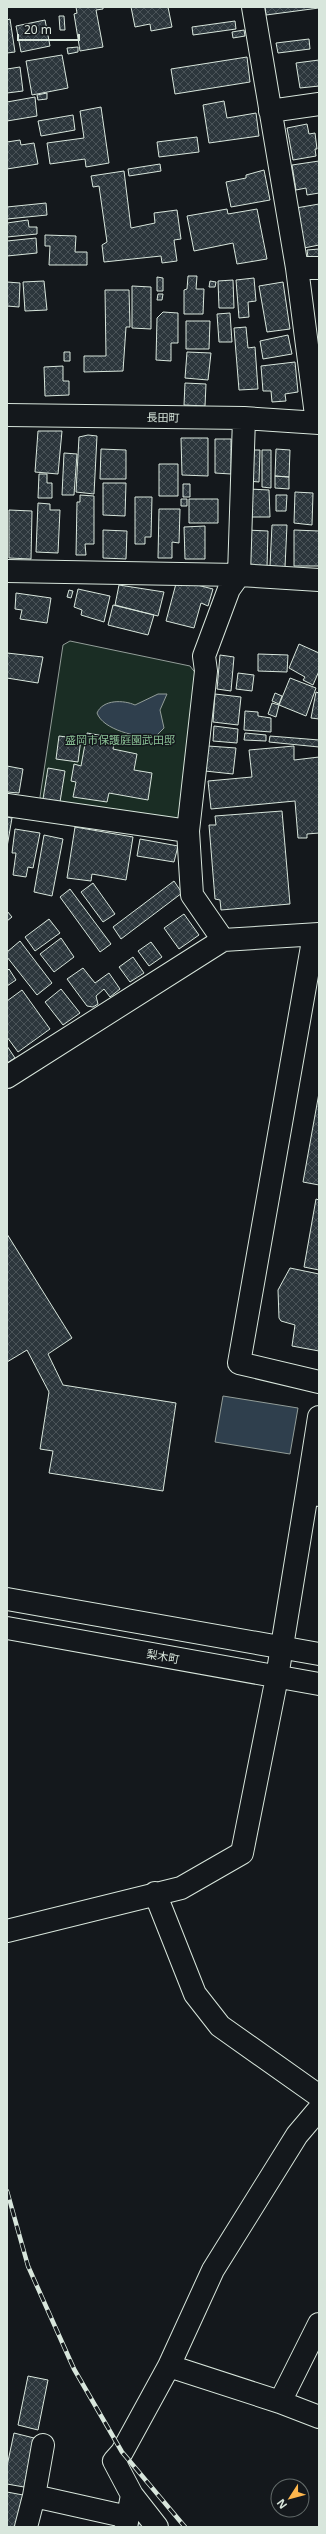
<svg xmlns="http://www.w3.org/2000/svg" width="326" height="2534" viewBox="0 0 326 2534" font-family="'Noto Sans','Noto Sans JP',sans-serif">
  <defs>
    <pattern id="building-cross-hatch" width="8" height="8" patternUnits="userSpaceOnUse"><rect width="8" height="8" fill="#2c363c"/><path d="M0 0l8 8M0 8l8-8" fill="none" stroke="#4a5358"/></pattern>
  </defs>
  <rect width="100%" height="100%" fill="#14181c"/>
  <path fill="#1a2d24" stroke="#939e99" d="M70,641L190,666L197,675L182,819L42,801L40,797L63,645Z"/>
  <path fill="#2f3f4d" stroke="#939e99" d="M158,694H167L160,710L164,728L154,738C137,737 103,730 97,713C103,699 124,700 135,705Z
    M223,1396L298,1408L290,1454L215,1442Z"/>
  <path fill="url(#building-cross-hatch)" stroke="#d8e6dc" d="M76,7H103V9L96,10L103,47L80,51L74,14L77,13Z
    M131,7H168L172,27L151,31L150,24L135,27Z
    M265,7H319V8L266,15Z
    M59,16H64L65,30H60Z
    M10,19L15,52L7,53V20Z
    M45,20L50,46L21,52L16,26Z
    M235,21L236,29L193,35L192,27Z
    M244,30L245,36L233,38L232,32Z
    M309,39L310,49L278,53L276,43Z
    M78,47V52L68,54L67,48Z
    M62,55L68,88L32,95L26,61Z
    M247,57L250,82L175,94L171,69Z
    M319,60V86L300,88L296,63Z
    M20,67L23,91L7,93V69Z
    M47,93V99L38,100L37,95Z
    M35,97L37,116L7,121V102Z
    M224,101L227,118L256,113L259,136L209,143L203,105Z
    M101,107L109,163L86,167L85,159L50,164L47,143L84,138L80,111Z
    M73,115L75,130L41,136L38,121Z
    M307,124L309,134L315,133L317,149H315L316,156L293,160L287,128Z
    M197,137L199,152L159,157L157,142Z
    M20,140L21,145L34,143L38,164L7,169V142Z
    M319,161V193L307,195L306,188L296,190L292,165Z
    M160,164L161,171L129,176L128,169Z
    M264,170L270,200L231,207L226,182L246,178V175Z
    M124,171L131,228L155,223L154,213L177,210L181,239L174,240L177,261L162,263L161,256L104,262L102,245L107,242L99,186L93,187L91,176Z
    M46,203L47,215L7,219V207Z
    M319,204V245L304,248L296,208Z
    M227,209L228,214L257,209L267,259L237,264L233,243L194,251L187,216Z
    M28,220L29,227H37V234L7,237V223Z
    M45,235L76,236L75,252H87V265H49L50,246H45Z
    M36,238L37,253L7,256V241Z
    M319,249V257H308L307,250Z
    M188,276H197L196,289H204L203,314H184V290L187,289Z
    M157,277L163,278V291H157Z
    M254,278L256,301L248,302L249,317L239,318L236,280Z
    M233,280L234,308H219L218,281Z
    M44,281L47,310L25,311L23,282Z
    M210,281L216,282L215,287H209Z
    M7,282L20,283L19,307L7,306Z
    M283,282L290,329L267,332L259,286Z
    M132,286L151,287V329L132,328Z
    M105,290H129L130,327H126L123,371L84,372V356H106Z
    M158,294H163L162,300H157Z
    M163,312L178,313V343H171V361L156,360L157,318Z
    M230,313L232,342H219L217,314Z
    M186,321H210L209,349H186Z
    M246,327L248,348L255,347L258,389L239,390L234,328Z
    M288,335L292,354L263,359L260,341Z
    M64,352H70V361H64Z
    M187,352L211,353L208,380L185,378Z
    M295,362L298,392L285,394L286,401L272,402L271,391H263L261,366Z
    M63,366V381H69V395L45,396L44,367Z
    M185,383L206,384L205,406L184,405Z
    M38,431H62L58,474L35,472Z
    M88,435L97,436L94,494L76,492L79,437Z
    M181,438H208V476L182,475Z
    M215,439H231V474L215,473Z
    M101,449L126,450V479H100Z
    M276,449L290,450L289,477L275,476Z
    M248,450H260L259,482L248,481Z
    M262,450H271V488L262,487Z
    M64,453L77,454L74,495H62Z
    M159,464H178V496H159Z
    M39,474H47V483H52V498H38Z
    M275,476L289,477V489L275,488Z
    M103,483H126L125,516L103,515Z
    M183,484H190V497H183Z
    M249,489L269,490L270,517H249Z
    M295,492L313,493L312,525L294,523Z
    M80,495L94,496V544H85L86,555H76L77,502H80Z
    M276,495H287L286,511H276Z
    M135,497H152L151,537H145V544H135Z
    M181,499H187V506H181Z
    M189,499H218V523H189Z
    M38,503L50,504V510H60L58,553L36,552Z
    M159,509H180L179,543L172,542V558H158Z
    M9,510L32,511L31,559L9,558Z
    M272,525H287L285,567L270,566Z
    M205,526V559H185L184,527Z
    M103,530L127,531L126,559L103,558Z
    M246,530L268,531L267,567H245Z
    M294,530L319,531V566H294Z
    M177,580L213,589L208,606L201,603L194,628L166,621Z
    M119,585L164,592L158,616L115,605Z
    M78,589L110,596L104,622L81,615L82,610L74,607Z
    M69,590L73,591L71,598L67,597Z
    M16,593L51,598L47,623L20,619L22,610L15,609Z
    M113,605L154,615L148,635L108,625Z
    M299,644L319,653V671L313,685L303,680L305,677L289,668Z
    M7,653L43,657L38,683L7,678Z
    M258,654L288,655L287,672L258,671Z
    M220,655L234,657L231,691L217,689Z
    M238,673L254,675L252,691L236,689Z
    M290,678L316,688L306,716L279,705Z
    M316,692L319,693V719L311,718Z
    M275,693L282,696L279,704L272,701Z
    M215,694L241,697L238,725L213,722Z
    M272,703L279,705L276,717L268,714Z
    M245,711L258,712V716L271,718V732L244,730Z
    M214,726L238,729L237,743L213,741Z
    M87,733L115,738L113,749L137,754L134,770L152,773L148,800L109,793L107,802L73,797L76,782L71,781L74,764L81,766Z
    M245,733L266,735V741L244,740Z
    M59,736L81,739L78,762L56,759Z
    M270,736L319,740V747L269,742Z
    M208,746L236,748L233,774L205,771Z
    M294,746V760L319,757V833L307,834V838H298L295,801L211,809L208,781L252,777L249,750Z
    M7,766L23,769L19,793L7,792Z
    M48,768L65,771L60,802L43,799Z
    M282,811L290,904L221,910L220,900L215,899L209,825H216L215,816Z
    M7,817L12,818L7,847Z
    M75,827L133,837L126,880L92,874L91,881L67,878Z
    M15,829L40,833L33,868L28,867L26,877L13,875L16,853H12Z
    M44,835L63,839L52,896L34,892Z
    M140,839L178,846L174,862L137,856Z
    M174,881L182,893L121,939L113,927Z
    M93,883L115,914L103,922L81,892Z
    M70,889L111,944L100,952L60,897Z
    M7,911L12,917L7,921Z
    M184,914L199,935L179,949L164,928Z
    M49,919L60,933L35,951L25,937Z
    M61,938L74,957L54,972L40,954Z
    M20,941L52,983L37,995L7,957V952Z
    M151,942L162,957L149,966L138,951Z
    M133,957L144,973L130,982L119,967Z
    M83,968L95,983L109,973L120,989L110,997L104,989L96,996L98,1004L93,1007L87,1006L67,979Z
    M9,969L16,980L7,986V971Z
    M61,989L80,1013L63,1025L45,1002Z
    M22,990L50,1029L18,1052L7,1037V1001Z
    M7,1046L15,1058L7,1063Z
    M319,1093V1185L303,1182Z
    M316,1199L319,1200V1270L304,1267Z
    M7,1234L72,1338L48,1354L63,1385L176,1403L163,1491L49,1473L53,1451L40,1449L49,1392L27,1350L7,1362Z
    M290,1268L319,1274V1351L292,1346L295,1325L281,1321L279,1318L278,1290Z
    M28,2376L48,2380L38,2430L18,2425Z
    M14,2433L34,2438L24,2487L7,2484V2466Z
    M7,2492L23,2495L16,2527H7Z
    M139,2521L143,2527H137Z"/>
  <g fill="none" stroke-linecap="round" stroke-linejoin="round">
    <defs>
      <path id="minor" d="M253,7L297,268L317,423
        M270,111L319,104
        M297,268H319
        M7,415L244,418L319,423
        M7,571L239,575L319,580
        M7,805L188,831
        M314,935L239,1363L319,1382
        M223,940L192,895L188,831L206,671L204,656L229,589L239,575L244,418
        M7,1077L223,940L319,934
        M307,1493L319,1417
        M7,1599L319,1654
        M7,1628L319,1684
        M155,1893L195,1994L220,2026L319,2096
        M7,1931L181,1888L242,1853L277,1677L307,1493L319,1495
        M169,2366L280,2402L319,2324
        M280,2402L319,2417
        M132,2495L157,2527
        M34,2496L128,2517
        M26,2527L34,2496L43,2445
        M126,2527L132,2495L114,2461L122,2452L169,2366L213,2270L297,2135L319,2109"/>
    </defs>
    <use href="#minor" stroke="#d8e6dc" stroke-width="24"/>
    <use href="#minor" stroke="#14181c" stroke-width="22"/>
    <defs>
      <path id="rail" d="M7,2191L28,2266L74,2369L122,2452L185,2527"/>
    </defs>
    <use href="#rail" stroke="#d8e6dc" stroke-width="4.5"/>
    <use href="#rail" stroke="#14181c" stroke-width="3" stroke-dasharray="9" stroke-linecap="butt"/>
  </g>
  <g text-anchor="middle" dominant-baseline="central" stroke-width="3" stroke-linejoin="round" paint-order="stroke">
    <g font-size="11" fill="#d8e6dc" stroke="#14181c">
      <text transform="translate(163 417) rotate(1)">長田町</text>
      <text transform="translate(163 1656) rotate(10)">梨木町</text>
    </g>
    <g font-size="11" fill="#8ac095" stroke="#14181c">
      <text x="120" y="739">盛岡市保護庭園武田邸</text>
    </g>
  </g>
  <rect width="326" height="2534" fill="none" stroke="#d8e6dc" stroke-width="16"/>
  <g transform="translate(290 2498) rotate(234)"><circle r="19" fill="#14181c" stroke="#626a69"/>
  <path d="M0-3L7 15L0 10L-7 15Z" fill="#ffb74d"/>
  <text y="-6" font-size="11" font-weight="bold" text-anchor="middle" fill="#d8e6dc">N</text>
  </g>
  <path d="M18 34v6h61v-6" fill="none" stroke="#d8e6dc" stroke-width="2"/>
  <text x="24" y="34" font-size="12" fill="#d8e6dc" stroke="#14181c" stroke-width="3" paint-order="stroke">20 m</text>
</svg>
